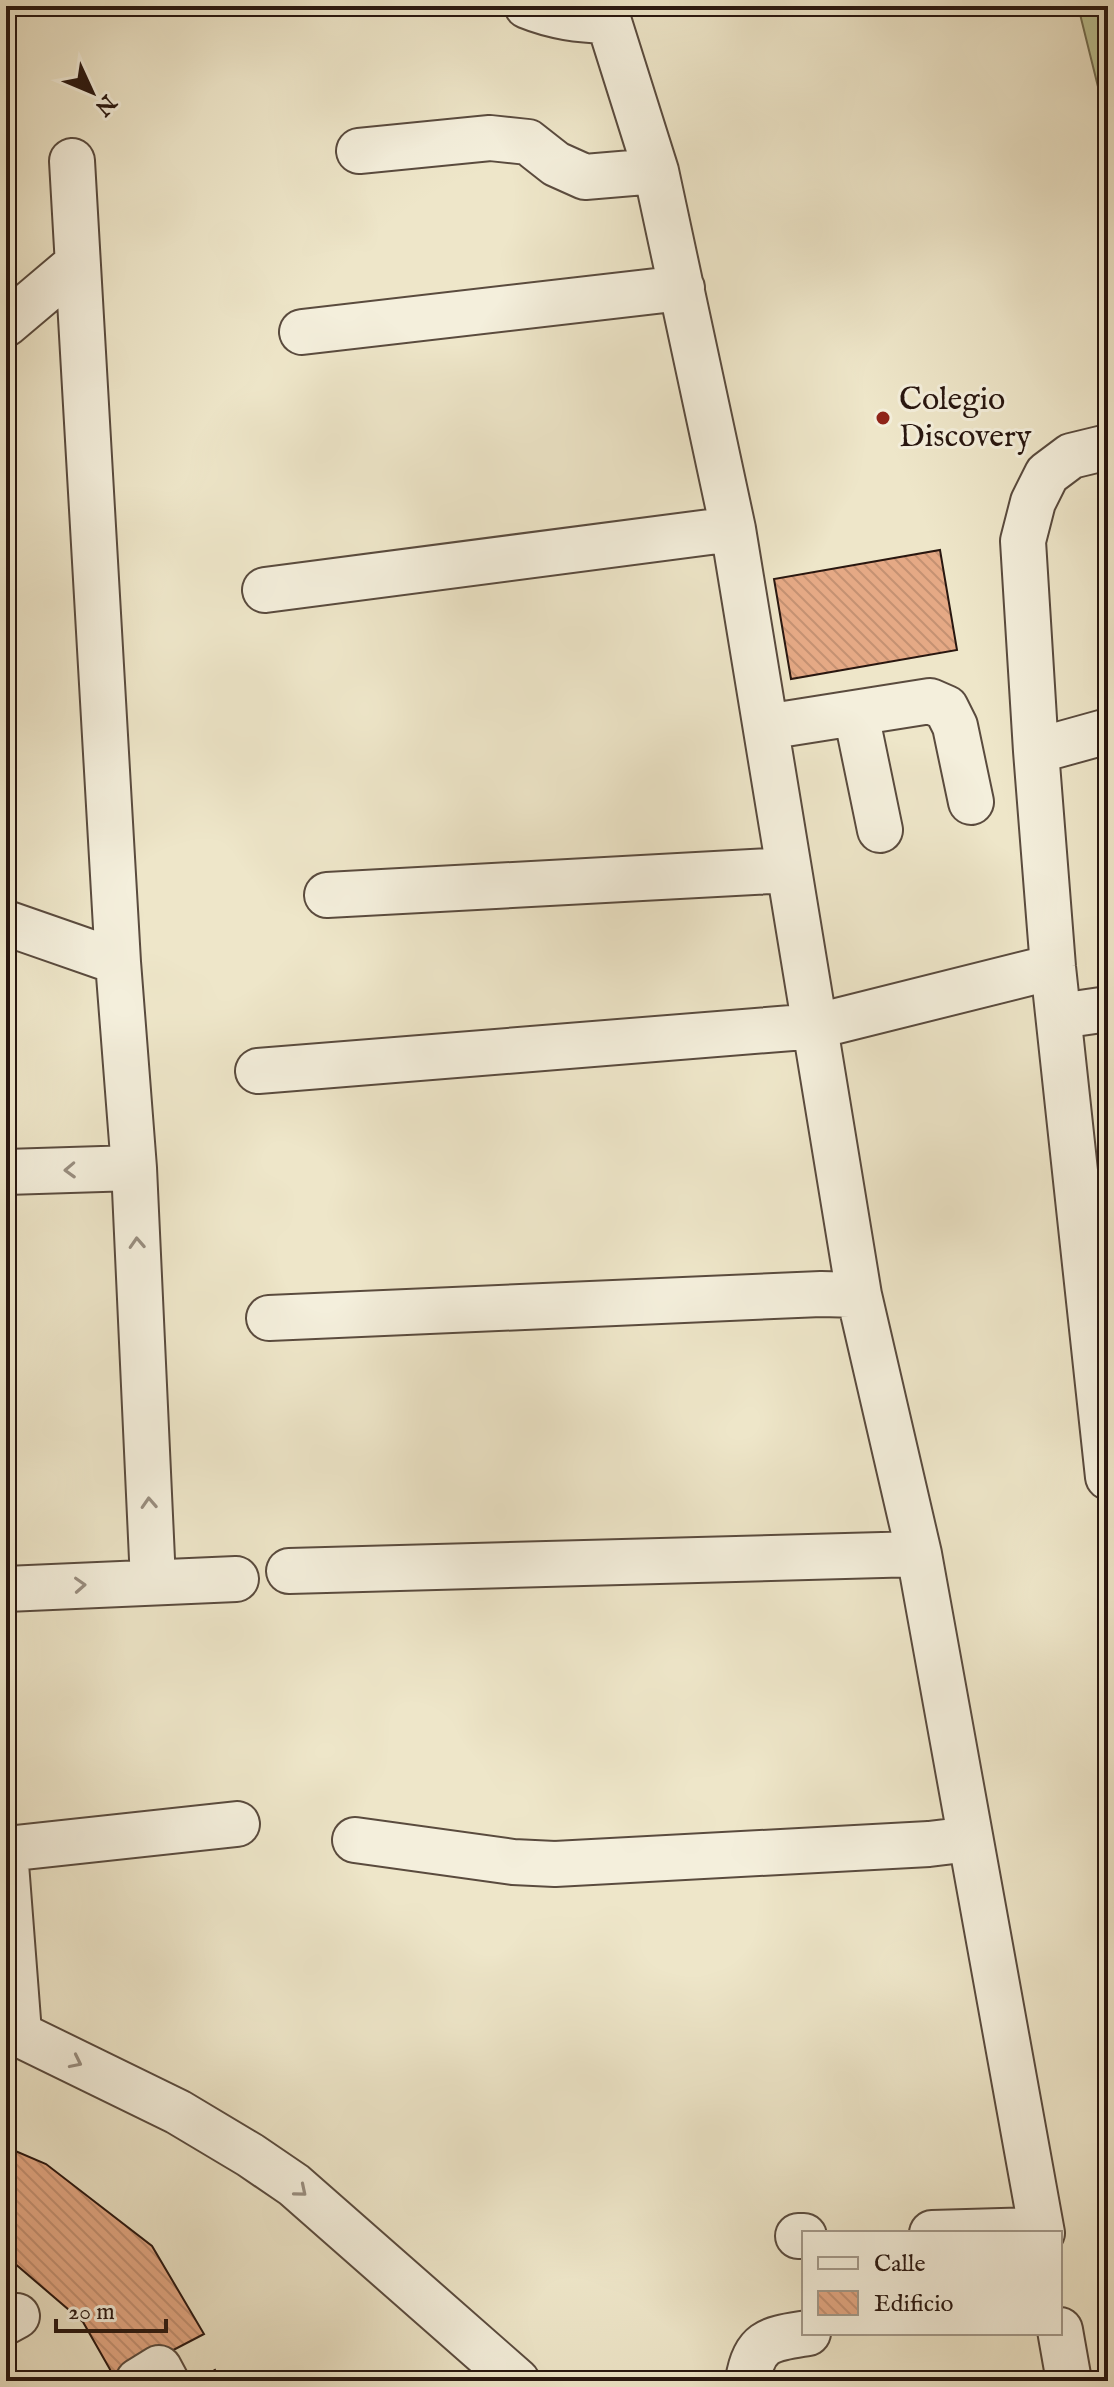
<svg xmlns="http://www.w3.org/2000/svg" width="1114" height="2387" viewBox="0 0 1114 2387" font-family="'IM FELL English',serif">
  <defs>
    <pattern id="building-back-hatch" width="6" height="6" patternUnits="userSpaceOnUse" patternTransform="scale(2)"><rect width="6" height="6" fill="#e5a985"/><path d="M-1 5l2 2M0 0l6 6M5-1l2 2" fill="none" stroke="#c49172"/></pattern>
  </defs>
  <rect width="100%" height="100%" fill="#eee6c9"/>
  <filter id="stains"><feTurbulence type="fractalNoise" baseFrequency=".0025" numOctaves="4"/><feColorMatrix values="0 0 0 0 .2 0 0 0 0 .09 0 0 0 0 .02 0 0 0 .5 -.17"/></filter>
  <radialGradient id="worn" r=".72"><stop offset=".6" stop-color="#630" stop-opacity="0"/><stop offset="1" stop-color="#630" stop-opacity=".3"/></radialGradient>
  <path fill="#bcc494" stroke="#726e52" stroke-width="2" d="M1078,6H1108V127Z"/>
  <path fill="url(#building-back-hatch)" stroke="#291710" stroke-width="2" d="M940,550L957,650L791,679L774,579Z
    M6,2147L46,2164L152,2246L204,2334L116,2380L83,2322L6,2256Z
    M215,2370L221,2381H196Z"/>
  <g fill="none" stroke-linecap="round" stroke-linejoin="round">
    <defs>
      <path id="minor" d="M527,6C554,17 579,20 608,21
        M604,6L656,171L733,529L859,1295L919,1554L1042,2233
        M359,151L490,138L528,142L556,164L585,177L656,171
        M72,161L118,962L134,1168L153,1581
        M6,324L77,264
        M302,332L682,288
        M1108,447L1071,456L1047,474L1033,502L1023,541L1036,751L1053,967L1108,1477
        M265,590L733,529
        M856,714L880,830
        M766,727L930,701L946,708L955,726L971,802
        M1036,751L1108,731
        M327,895L789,870
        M6,923L118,962
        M1060,1016L1108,1009
        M258,1071L817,1026L1053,967
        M6,1172L134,1168
        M269,1318L821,1294L859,1295
        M289,1571L919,1554
        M6,1589L236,1579
        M355,1840L513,1862L555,1864L929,1844L970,1839
        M6,1849L237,1824
        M6,1864L19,2033
        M6,2028L178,2112L250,2155L294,2185L517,2381
        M932,2233L1041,2230
        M798,2236H804
        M6,2322L17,2316
        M1060,2330L1069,2381
        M138,2381L159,2368L166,2381
        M748,2381C754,2339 771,2339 808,2333"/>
    </defs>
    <use href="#minor" stroke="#5a4b3e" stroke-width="48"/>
    <use href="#minor" stroke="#f4efdc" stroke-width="44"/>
  </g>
  <defs><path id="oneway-chevron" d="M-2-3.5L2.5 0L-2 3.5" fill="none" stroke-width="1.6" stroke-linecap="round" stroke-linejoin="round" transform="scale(2)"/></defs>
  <g stroke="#998e80">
    <use href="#oneway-chevron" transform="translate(70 1170) rotate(178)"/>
    <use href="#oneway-chevron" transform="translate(137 1243) rotate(-93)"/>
    <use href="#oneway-chevron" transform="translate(149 1503) rotate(-93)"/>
    <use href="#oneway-chevron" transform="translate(80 1585) rotate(-3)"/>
    <use href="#oneway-chevron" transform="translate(76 2062) rotate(26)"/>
    <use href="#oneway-chevron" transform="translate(301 2191) rotate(40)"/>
  </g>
  <circle fill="#8f2418" stroke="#f4efdc" stroke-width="3" cx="883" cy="418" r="8"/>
  <g text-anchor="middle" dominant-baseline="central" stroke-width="6" stroke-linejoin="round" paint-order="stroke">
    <g font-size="32" fill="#291710" stroke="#f4efdc" text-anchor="start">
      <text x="899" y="400">Colegio<tspan x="899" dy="37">Discovery</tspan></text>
    </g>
  </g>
  <rect width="1114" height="2387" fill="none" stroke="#eee6c9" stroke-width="32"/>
  <rect x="8" y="8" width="1098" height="2371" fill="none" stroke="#291710" stroke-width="4"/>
  <rect x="16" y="16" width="1082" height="2355" fill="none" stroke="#291710" stroke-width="2"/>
  <rect x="802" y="2231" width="260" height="104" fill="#f4efdc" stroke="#a3998a" stroke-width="2"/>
  <rect x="818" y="2257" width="40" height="12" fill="#f4efdc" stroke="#a3998a" stroke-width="2"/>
  <text x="874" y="2271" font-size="24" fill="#291710">Calle</text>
  <rect x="818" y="2291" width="40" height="24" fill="url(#building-back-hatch)" stroke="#a3998a" stroke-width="2"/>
  <text x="874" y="2311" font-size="24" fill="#291710">Edificio</text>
  <g transform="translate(92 92) rotate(134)" stroke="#f4efdc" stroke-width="6" paint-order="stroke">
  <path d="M0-6L14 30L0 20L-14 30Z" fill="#291710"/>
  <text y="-12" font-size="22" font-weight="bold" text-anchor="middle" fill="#291710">N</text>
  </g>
  <path d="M56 2319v12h110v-12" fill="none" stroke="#291710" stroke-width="4"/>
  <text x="68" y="2319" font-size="24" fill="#291710" stroke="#f4efdc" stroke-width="6" paint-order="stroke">20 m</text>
  <rect width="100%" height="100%" filter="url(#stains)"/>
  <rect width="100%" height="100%" fill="url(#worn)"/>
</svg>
